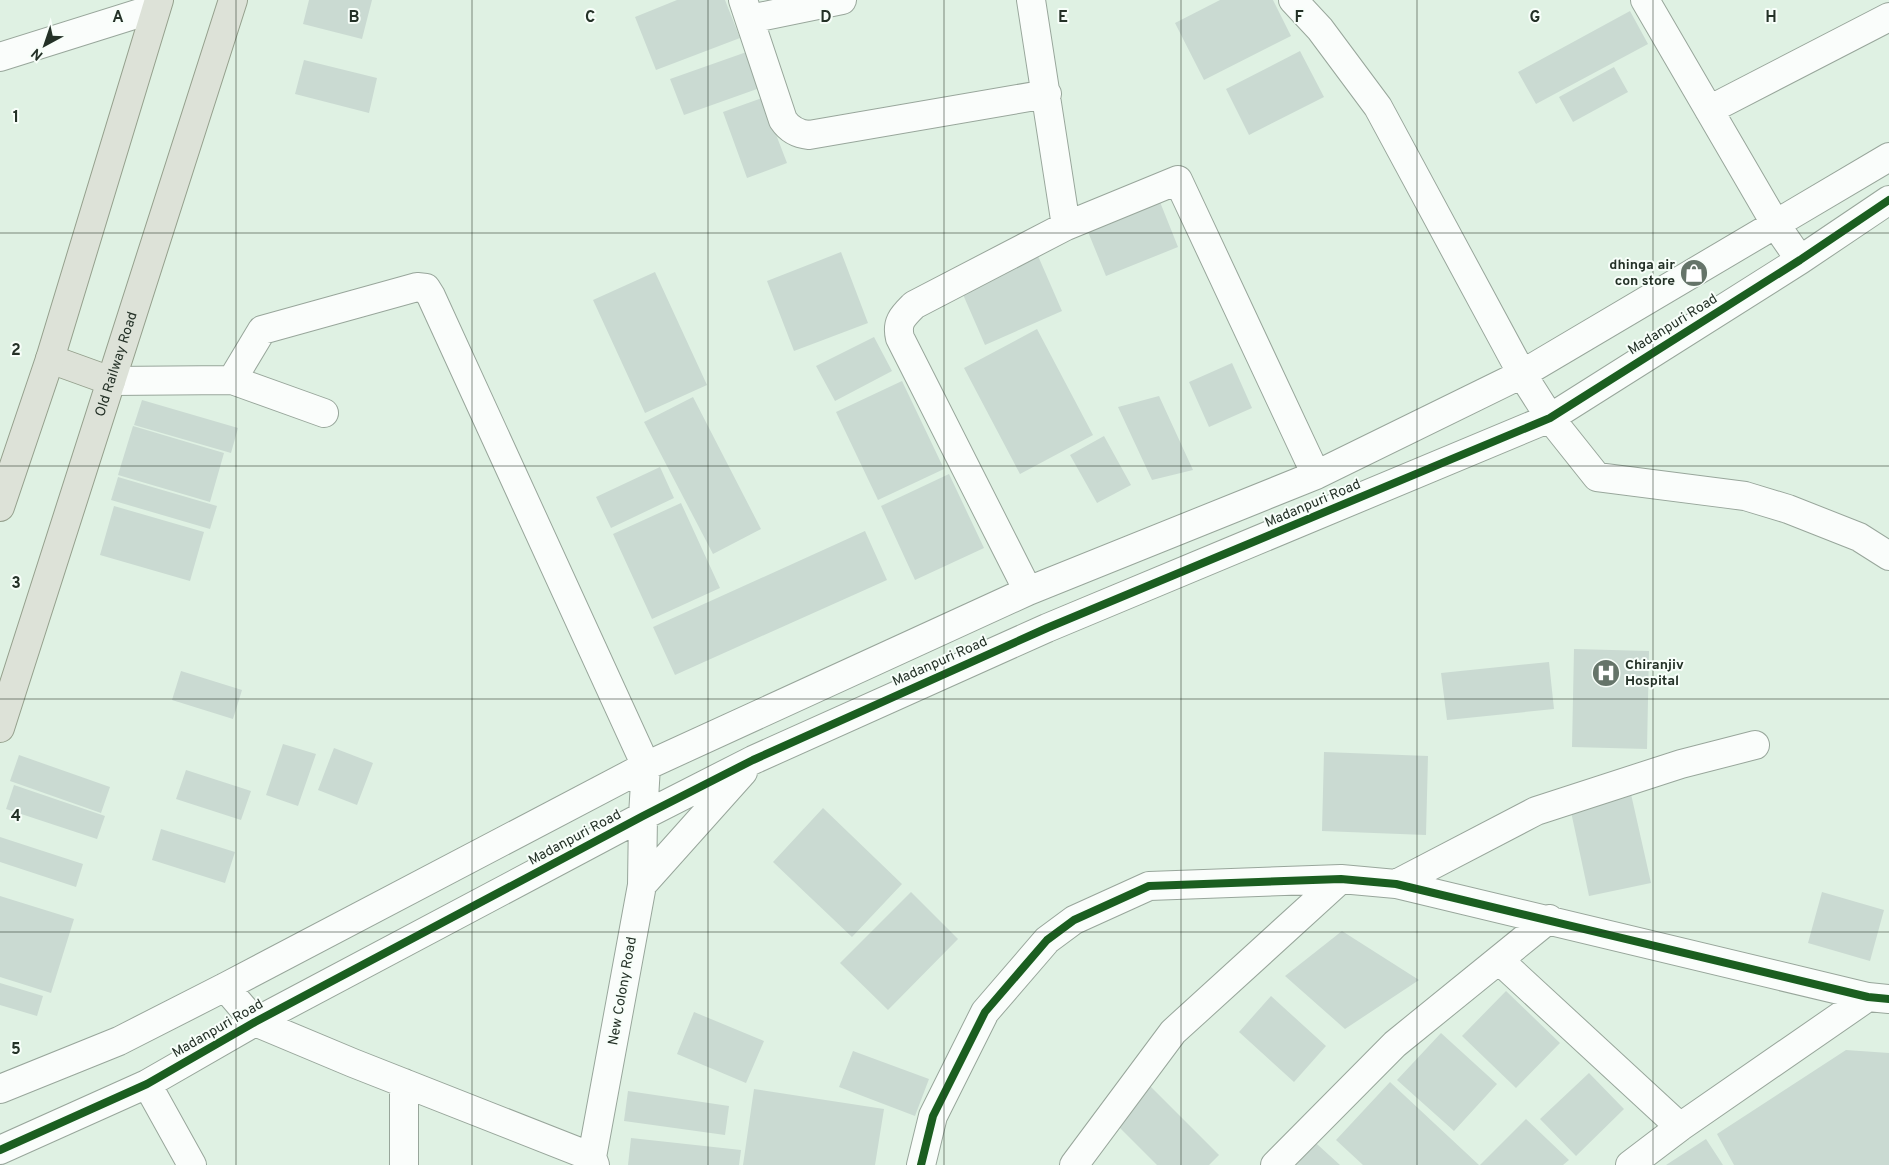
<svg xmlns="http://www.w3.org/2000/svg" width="1889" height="1165" viewBox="0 0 1889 1165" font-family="Overpass,sans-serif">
  <rect width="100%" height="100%" fill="#dff1e3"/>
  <path fill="#cadad2" d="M309,0H372L362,39L303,24Z
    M677,0H725L740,38L656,70L635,17Z
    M1220,0H1273L1291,36L1204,80L1175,23Z
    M1630,11L1648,44L1536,104L1518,72Z
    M755,49L768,85L684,115L670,79Z
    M1300,51L1324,97L1249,135L1226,89Z
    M304,60L377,78L369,113L295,94Z
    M1614,67L1628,92L1573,122L1559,97Z
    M762,98L787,163L747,178L723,112Z
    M1158,197L1178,247L1106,276L1086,227Z
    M1035,249L1062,311L985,345L958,283Z
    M841,252L868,323L794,351L767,281Z
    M655,272L707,385L645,413L593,300Z
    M1037,329L1093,435L1020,474L964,368Z
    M874,337L892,371L835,401L816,366Z
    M1232,363L1252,408L1209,427L1189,382Z
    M902,381L944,469L878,500L836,412Z
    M1159,396L1193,470L1152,480L1118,407Z
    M693,397L761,529L713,554L644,422Z
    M142,400L238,428L231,453L134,425Z
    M133,426L224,453L210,502L118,475Z
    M1104,436L1131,485L1097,503L1070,455Z
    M660,467L674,498L611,528L596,497Z
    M949,474L984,548L915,580L881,506Z
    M118,477L217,506L210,529L111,500Z
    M681,503L720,588L652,619L613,534Z
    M114,506L204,532L190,581L100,555Z
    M865,531L887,580L675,675L653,627Z
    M1574,649L1649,651L1647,749L1572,747Z
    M1549,662L1554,709L1447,720L1441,673Z
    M181,671L242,690L233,719L172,700Z
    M283,744L316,754L298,806L266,795Z
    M334,748L373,763L357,805L318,790Z
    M1324,752L1428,756L1426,835L1322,831Z
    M19,755L110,787L101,813L10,781Z
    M186,770L251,791L241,820L176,799Z
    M14,785L105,816L97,839L6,809Z
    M1631,794L1651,883L1589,896L1570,807Z
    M823,808L902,884L852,937L773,862Z
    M161,829L235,852L225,883L152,860Z
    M0,837L83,864L76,887L0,862Z
    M911,892L958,939L888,1010L840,963Z
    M1822,892L1884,910L1870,961L1808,943Z
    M0,896L74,919L51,993L0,977Z
    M1342,931L1419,980L1345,1029L1285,976Z
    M0,983L43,996L37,1016L0,1005Z
    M1506,991L1560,1043L1516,1088L1462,1036Z
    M1271,996L1326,1046L1294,1082L1239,1032Z
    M694,1012L764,1041L746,1083L677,1054Z
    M1441,1033L1497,1084L1454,1131L1397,1080Z
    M1846,1050L1889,1053V1165H1734L1717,1134Z
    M853,1051L929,1079L915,1116L839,1087Z
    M1589,1073L1624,1109L1576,1156L1540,1119Z
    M1390,1082L1479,1165H1363L1336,1140Z
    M1150,1086L1219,1155L1209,1165H1157L1114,1122Z
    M754,1089L884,1109L875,1165H743Z
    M628,1091L729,1106L725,1135L624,1121Z
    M1526,1119L1569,1160L1563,1165H1480Z
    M1307,1135L1340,1165H1281Z
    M631,1138L741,1150L739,1165H628Z
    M1706,1139L1723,1165H1666Z"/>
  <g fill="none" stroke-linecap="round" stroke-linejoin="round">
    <defs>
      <path id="minor" d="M743,0L783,120C789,129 798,134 809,135L1047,94
        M1031,0L1066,226
        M1293,0L1320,29L1378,107L1522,374L1550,418L1597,477L1745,496L1788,509L1859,537L1889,556
        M1645,0L1776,225L1800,260
        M750,19L842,0
        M0,57L156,8
        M1709,110L1889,17
        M232,380L262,330L417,287L426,288L431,296L646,766L643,816L642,885L592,1157L595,1165
        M111,381L232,380L324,413
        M1028,591L900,338C896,322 903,316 914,305L1066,226L1178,180L1316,475
        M1396,884L1536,811L1681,764L1755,745
        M642,885L743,772
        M1499,960L1680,1127
        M225,987L255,1022L353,1063L592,1157
        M404,1083V1165
        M147,1084L192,1165
        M0,1089L119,1041L225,987L646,766L1028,591L1316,475L1522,374L1889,157
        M0,1150L147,1084L255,1022L643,816L753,760L1047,628L1550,418L1800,260L1889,200
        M921,1165L933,1116L985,1012L1047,940L1074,920L1149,886L1341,879L1396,884L1868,997L1889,999
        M1074,1165L1173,1032L1341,879
        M1275,1165L1395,1044L1549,919
        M1630,1165L1680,1127L1868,997"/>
      <g id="major">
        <path d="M50,359L111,381"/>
        <path d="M0,507L50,359L159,0"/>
        <path id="s1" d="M0,728L233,0"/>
      </g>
    </defs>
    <use href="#minor" stroke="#98a69b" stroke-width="30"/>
    <use href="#major" stroke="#95a08d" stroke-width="30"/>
    <use href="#minor" stroke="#fafdfb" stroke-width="28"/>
    <use href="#major" stroke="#dde2d8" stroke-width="28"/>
    <defs>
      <path id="cycleway" d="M0,1150L147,1084L255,1022L643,816L753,760L1047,628L1550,418L1800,260L1889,200
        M921,1165L933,1116L985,1012L1047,940L1074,920L1149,886L1341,879L1396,884L1868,997L1889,999"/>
    </defs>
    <use href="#cycleway" stroke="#f7fef9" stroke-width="11"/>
    <use href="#cycleway" stroke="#1b5e20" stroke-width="8"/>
  </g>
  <path fill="none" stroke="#243127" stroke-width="1" stroke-opacity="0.55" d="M236,0V1165M472,0V1165M708,0V1165M944,0V1165M1181,0V1165M1417,0V1165M1653,0V1165M0,233H1889M0,466H1889M0,699H1889M0,932H1889"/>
  <defs>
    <symbol id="shop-disc" viewBox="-11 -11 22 22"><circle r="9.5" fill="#657469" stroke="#f7fef9"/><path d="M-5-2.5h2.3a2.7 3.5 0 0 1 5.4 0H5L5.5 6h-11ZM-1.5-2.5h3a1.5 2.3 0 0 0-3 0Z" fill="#fff"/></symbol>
    <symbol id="hospital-disc" viewBox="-11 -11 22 22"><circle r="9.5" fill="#657469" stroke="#f7fef9"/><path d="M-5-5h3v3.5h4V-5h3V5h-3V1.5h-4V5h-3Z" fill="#fff"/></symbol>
  </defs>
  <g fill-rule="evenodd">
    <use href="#shop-disc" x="1678" y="257" width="32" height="32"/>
    <use href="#hospital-disc" x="1590" y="657" width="32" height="32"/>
  </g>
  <g text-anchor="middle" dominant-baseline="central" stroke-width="4" stroke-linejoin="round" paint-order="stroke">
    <g font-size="14" font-weight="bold" fill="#243127" stroke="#f7fef9" text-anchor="end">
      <text x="1675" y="265">dhinga air<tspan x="1675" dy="16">con store</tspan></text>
      <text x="1625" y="665" text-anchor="start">Chiranjiv<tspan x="1625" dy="16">Hospital</tspan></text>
    </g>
    <g font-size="14" fill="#243127" stroke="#f7fef9">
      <text transform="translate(1673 325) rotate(-32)">Madanpuri Road</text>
      <text stroke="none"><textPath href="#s1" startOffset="382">Old Railway Road</textPath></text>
      <text transform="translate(1313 504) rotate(-23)">Madanpuri Road</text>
      <text transform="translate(940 662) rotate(-24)">Madanpuri Road</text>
      <text transform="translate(575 838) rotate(-28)">Madanpuri Road</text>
      <text transform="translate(623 991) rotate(-80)">New Colony Road</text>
      <text transform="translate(218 1029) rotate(-30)">Madanpuri Road</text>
    </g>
  </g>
  <g font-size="16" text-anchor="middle" font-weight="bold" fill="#243127" stroke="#f7fef9" stroke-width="4" stroke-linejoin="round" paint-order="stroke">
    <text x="118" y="22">A</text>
    <text x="354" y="22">B</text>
    <text x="590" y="22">C</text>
    <text x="826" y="22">D</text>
    <text x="1063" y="22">E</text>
    <text x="1299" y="22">F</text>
    <text x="1535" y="22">G</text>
    <text x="1771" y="22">H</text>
    <text x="16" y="122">1</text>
    <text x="16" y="355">2</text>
    <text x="16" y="588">3</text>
    <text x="16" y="821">4</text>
    <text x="16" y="1054">5</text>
  </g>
  <g transform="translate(45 45) rotate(220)" stroke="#f7fef9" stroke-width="4" paint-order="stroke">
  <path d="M0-4L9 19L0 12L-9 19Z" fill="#243127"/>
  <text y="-8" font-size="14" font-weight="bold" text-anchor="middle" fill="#243127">N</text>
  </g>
</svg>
